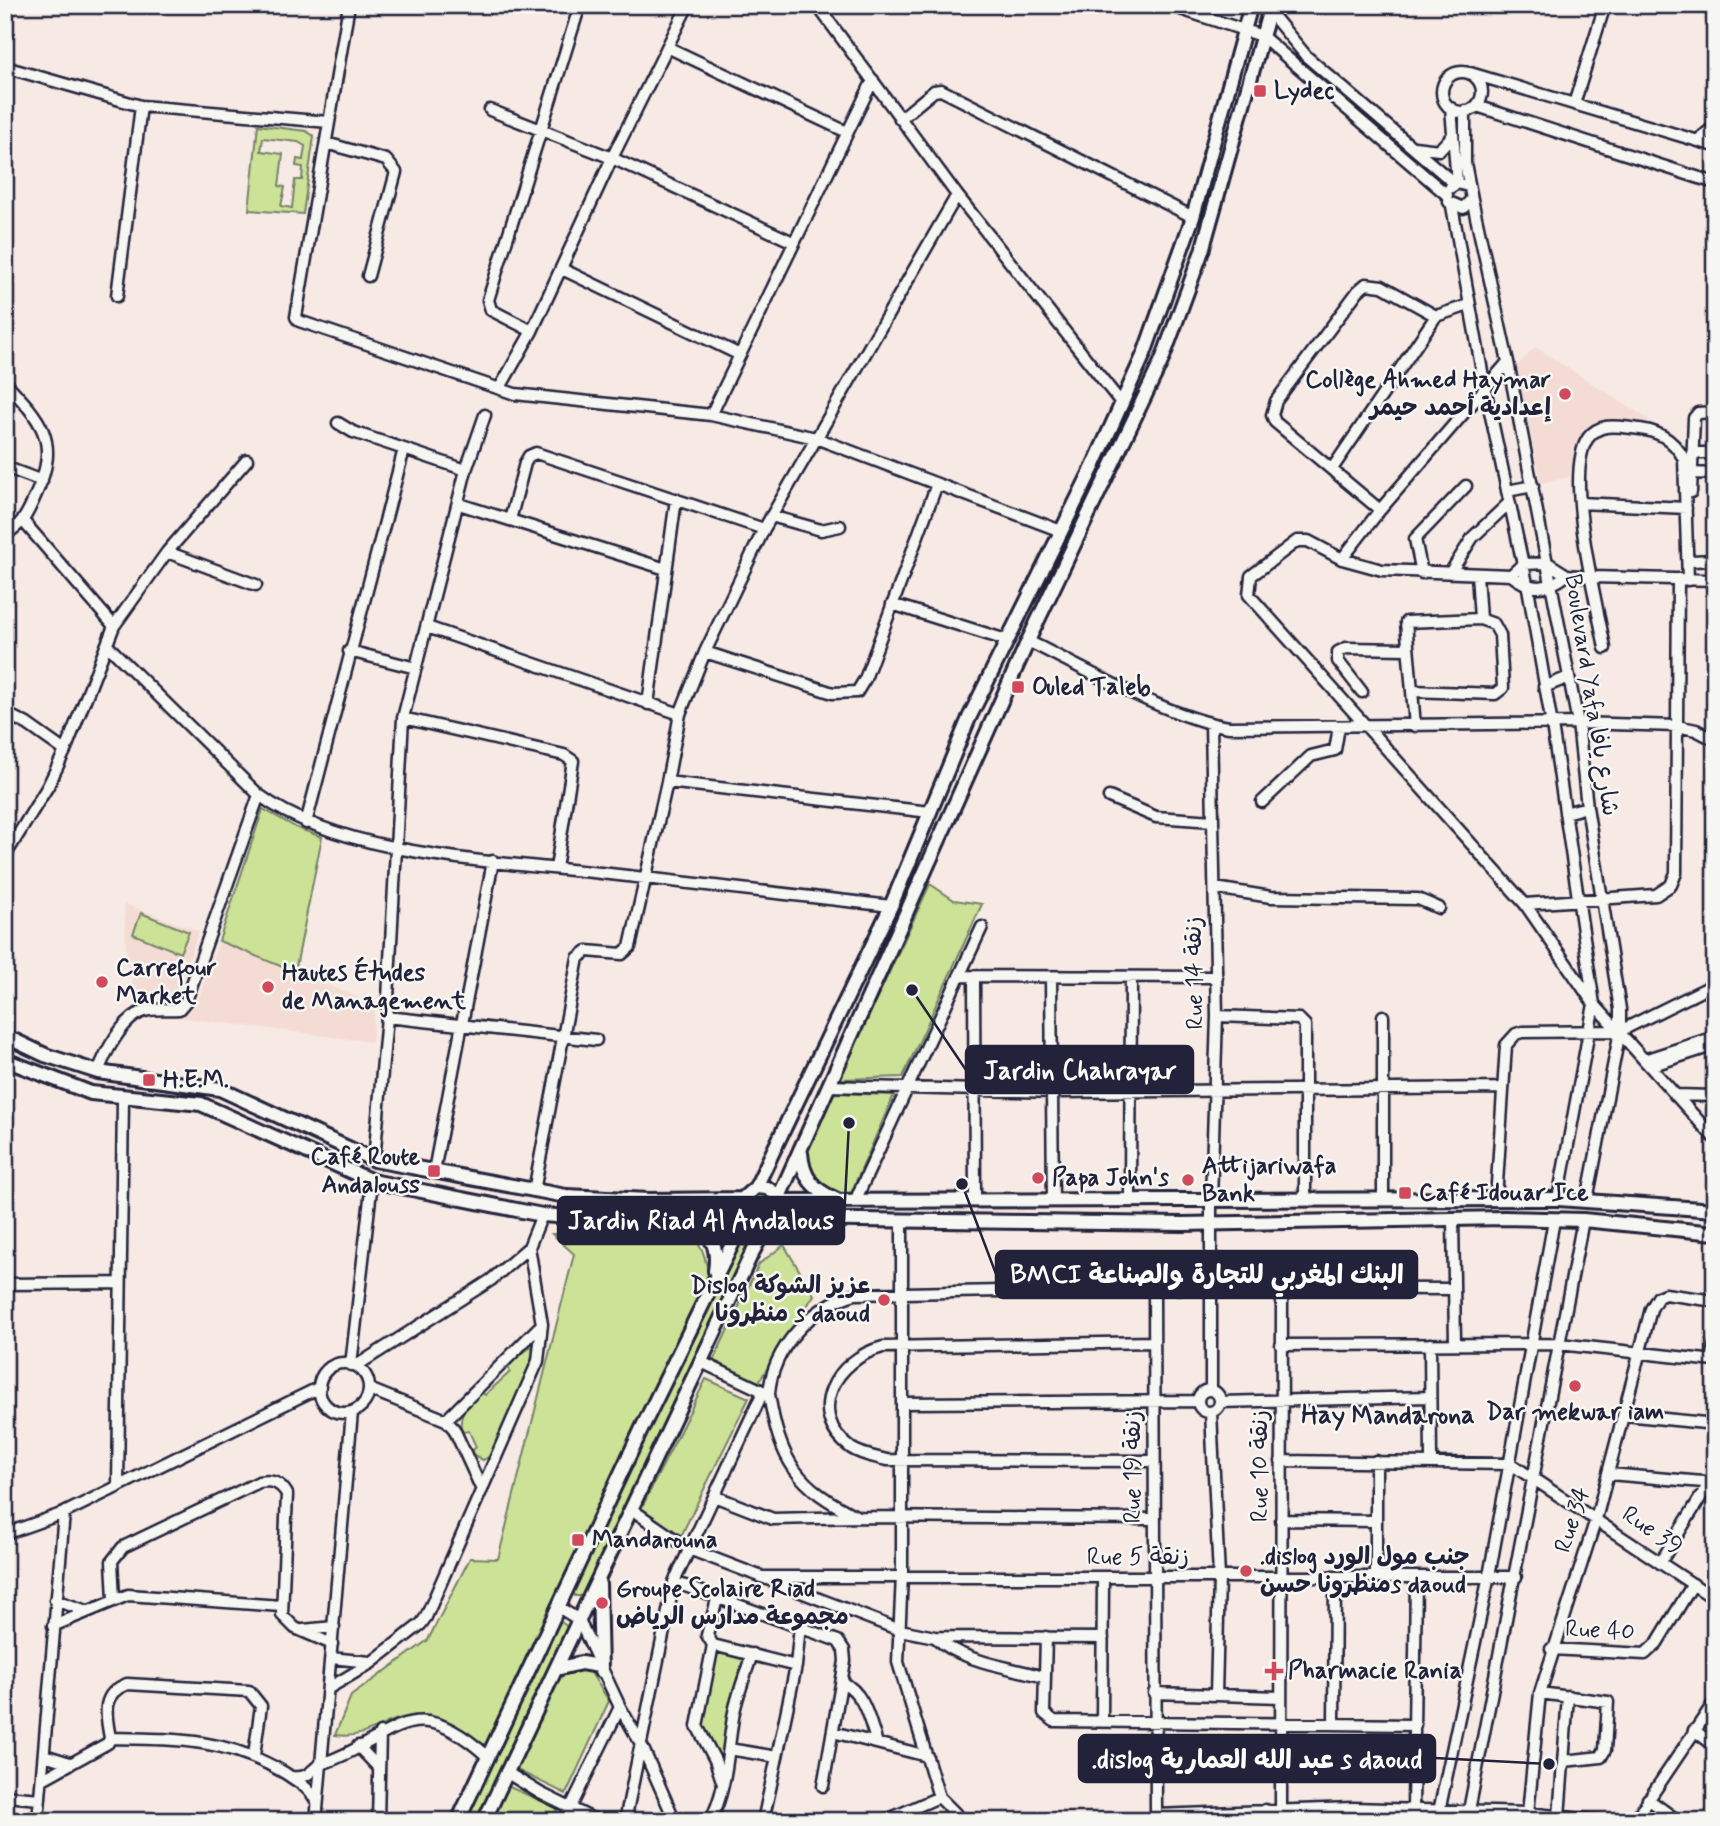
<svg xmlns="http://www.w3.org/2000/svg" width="1720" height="1826" viewBox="0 0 1720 1826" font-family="Mynerve,'Playpen Sans Arabic',sans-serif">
  <rect width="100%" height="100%" fill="#f7e9e3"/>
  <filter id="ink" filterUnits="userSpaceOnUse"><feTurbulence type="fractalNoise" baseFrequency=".0143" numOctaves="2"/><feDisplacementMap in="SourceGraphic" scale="14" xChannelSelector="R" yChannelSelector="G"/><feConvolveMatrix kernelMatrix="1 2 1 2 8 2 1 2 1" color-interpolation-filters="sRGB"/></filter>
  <g filter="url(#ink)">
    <path fill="#f4dcd5" d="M1535,347L1651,421L1592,427L1585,431L1569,477L1541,483L1516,367Z
      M124,904L199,931L179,988L171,998L166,1000L131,989L134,972L127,969Z
      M219,941L375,1004L372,1042L177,1017L190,1011L197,1003Z"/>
    <path fill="#cbe297" stroke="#768269" stroke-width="2" fill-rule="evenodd" d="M258,125L306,131L314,136L303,214L249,210ZM263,138L298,142L305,146L303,160L297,159L296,166L303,167L302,180H295L292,208L281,206L285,187L279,186L283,154L261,151Z
      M263,809L297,828L322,837L295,972L219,941Z
      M930,884L954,900L982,904L903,1077L840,1079Z
      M141,913L189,932L180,953L133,934Z
      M831,1093L894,1095L851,1193C831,1198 821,1186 807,1174L806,1152Z
      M685,1233C705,1244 705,1258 709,1278L484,1748C453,1724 427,1705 387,1723C368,1732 356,1738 335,1735L351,1696L428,1640L470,1558L498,1559L574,1254L552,1234Z
      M738,1243L746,1247L744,1256L584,1596H575L572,1588Z
      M784,1245L814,1295L758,1383L713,1361L759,1264Z
      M531,1347L533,1350L529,1372L492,1455L483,1460L470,1453L476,1447L469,1431L462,1432C457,1413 468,1404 480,1391L485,1395L510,1372L507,1365Z
      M706,1379L749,1398L680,1538L641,1509Z
      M560,1621L569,1628L480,1821H464Z
      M720,1649L742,1654L745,1661L725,1760L718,1759L700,1725L713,1652Z
      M579,1667L591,1673L609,1701L566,1794L515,1769L558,1672Z
      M507,1786L558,1808L552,1821H490Z"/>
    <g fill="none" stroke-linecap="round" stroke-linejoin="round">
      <defs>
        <path id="minor" d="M349,5L296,317L299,321L515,394L711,415
          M817,5L957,195L1122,404
          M1168,5L1262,36L1447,195
          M1254,5L1269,11L1307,57L1455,184
          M667,47L847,132
          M5,67L141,106L329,122
          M1442 92a20 20 0 1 1 40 0a20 20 0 1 1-40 0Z
          M1470,73L1715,146
          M873,80L711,415L816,438L1061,531
          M1574,104L1605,5
          M1477,106L1715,183
          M1451,108L1457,183
          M490,110L612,158L793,242
          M900,119L934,91L941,90L1193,217
          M1698,140L1715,126
          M326,143L386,160L396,172L368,276
          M1414,147L1439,150L1452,136
          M1450,188L1457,183L1468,186
          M1472,199L1508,362L1578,723L1587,807L1620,1009V1031L1587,1200
          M1449,202L1463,208L1472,199L1465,163V111
          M1452,206L1485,388L1528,588L1552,725L1594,1004L1558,1199
          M562,269L740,355
          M117,296L141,106
          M532,331L491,310L488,300L580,5
          M1508,362L1380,510L1342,559L1382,570L1511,575C1532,591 1546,591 1567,575
          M5,382C41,420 60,440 37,492C27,514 26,521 5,535
          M501,386L532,331L612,158L688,5
          M404,449L466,470
          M1692,453H1715
          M5,467L42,481
          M1332,469L1436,316
          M1692,473L1715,474
          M1507,491L1533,486
          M1691,492L1694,418L1698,413L1715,412
          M1580,503L1686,508
          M459,504L666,569
          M1380,510L1275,422L1272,415L1276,401L1358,291L1366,284L1382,286L1436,316L1469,305
          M771,516L821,530L840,526
          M510,520L525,463L529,456L536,453L764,529
          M24,522L114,626
          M167,552L256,585
          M1342,559L1308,541H1297L1251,576L1249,595L1525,904L1656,895L1671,885L1676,873L1678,579
          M1691,561L1715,560
          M1422,573L1415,539L1466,486
          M1450,573L1473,537L1509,503
          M1511,575L1523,564L1548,563L1567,575L1592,577L1715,580
          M892,604L1006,640
          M427,627L680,714
          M1028,641C1083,668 1169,718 1229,727L1578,723L1677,726L1696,730L1715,740
          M108,646L259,795C341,856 500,862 601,873C698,884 795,895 891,906
          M1605,648C1597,603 1563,474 1588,438C1599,423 1616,426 1632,428C1656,430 1672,437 1684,459L1688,580
          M349,651L416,668
          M705,652L833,693L857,692L865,679L937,484
          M1544,687L1569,677
          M1412,691L1495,694L1503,688L1500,635L1494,624L1480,619
          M1362,692L1338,661V652L1346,648L1407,649
          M648,704L676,499
          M5,713L27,724L65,751
          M403,718L564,755L573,761L556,868
          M1211,724L1217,1016L1211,1200V1390
          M1415,726L1406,622L1480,619L1477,574
          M1109,797L1156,817L1213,821
          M1262,802L1311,756L1335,750L1339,727
          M930,812L667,782L680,714L705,652L764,529L957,195
          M1565,813L1587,807
          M306,823L404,449L353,432L338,423
          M5,856L48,786L65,751L114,626L167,552L247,460
          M1215,888L1271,897L1418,899L1439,908
          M1525,904L1594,1004L1715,1139
          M959,976L1217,977
          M974,977L975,1201
          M1051,977L1053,1201
          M1217,1016L1299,1019L1305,1025V1200
          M1383,1016V1200
          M387,1017L596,1040
          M1644,1060L1715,1037
          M1650,1066L1715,1045
          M98,1072C105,1053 123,1017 145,1011C155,1008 168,1010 179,1009L186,1001L259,795
          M828,1086L1055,1092L1502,1088
          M1675,1095L1715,1096
          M374,1160L387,1017L403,718L466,470L485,415
          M434,1171L493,861
          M534,1191L578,958L587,951L622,954L630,947L667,782
          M1496,1199L1506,1045L1516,1034L1522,1032L1620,1031L1715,984
          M1130,1200L1131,978
          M855,1201L982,927
          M1453,1219L1455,1343
          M902,1220V1575L898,1662L939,1797L963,1821
          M5,1284L120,1283
          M1154,1288L1156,1815
          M1430,1344L1431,1461
          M1281,1345L1559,1344L1715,1361
          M1712,1361L1715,1344
          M701,1362L769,1394C780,1462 797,1487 858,1517L1155,1519
          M319 1388a25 25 0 1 1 50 0a25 25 0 1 1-50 0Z
          M351,1365L372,1181
          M356,1366L491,1280L529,1247
          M369,1389L446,1420L454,1429L482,1490
          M1198 1401a11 11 0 1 1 22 0a11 11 0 1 1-22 0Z
          M769,1394C772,1348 812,1306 855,1294L1154,1288L1454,1289
          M1220,1402L1430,1397
          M902,1403L1198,1401
          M1211,1412L1219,1577L1216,1695
          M1625,1415L1715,1424
          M446,1420L542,1324
          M1154,1461L887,1460C875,1457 861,1455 851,1448C804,1413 836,1359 883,1347L1154,1342
          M1281,1461L1511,1464L1715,1599
          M1376,1461V1577
          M1609,1474L1715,1483
          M118,1487L123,1099
          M714,1496L773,1519L858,1517
          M631,1509L689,1549L900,1630L935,1637L1103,1638
          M1281,1520L1376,1521
          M5,1534L64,1513L320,1387
          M1660,1563L1710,1482
          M760,1577H1516
          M674,1582L838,1641L844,1650L845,1661L823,1786
          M114,1599L112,1561L123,1547L259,1482C272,1480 280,1482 287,1494L282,1615L295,1628L332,1644
          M55,1600L87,1611
          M560,1608L579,1620L620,1707
          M53,1626L128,1595L281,1606
          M303,1630L334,1627
          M935,1637C961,1662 1010,1667 1044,1677
          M1046,1637L1044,1713L1054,1721L1415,1725
          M713,1645L707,1635L718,1596
          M1551,1649L1645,1654L1657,1643L1693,1584
          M331,1658L370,1662
          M842,1682C865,1693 869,1720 877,1743
          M329,1688L371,1663L421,1624L426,1617L538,1361L542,1324L529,1247L542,1215
          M1154,1693L1281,1697
          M1540,1693L1608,1702L1605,1750L1601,1757L1564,1761
          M1102,1721L1103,1578
          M1334,1724L1335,1578
          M1694,1730L1715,1746
          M833,1732L927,1756
          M110,1738C177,1739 226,1738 285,1773C298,1782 309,1787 317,1802
          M358,1746L378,1767
          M729,1749L777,1757L796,1666L800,1625
          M44,1755L70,1763
          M506,1772L540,1793L597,1821
          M292,1777C312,1779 311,1767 324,1763C396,1738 411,1687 488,1757
          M43,1779L108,1743L110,1738C106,1715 100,1694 127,1684L249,1691L261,1706L254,1755
          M723,1784L715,1760L697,1726L713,1645L796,1666
          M5,1796L40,1799
          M1648,1799L1678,1821
          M1281,1810L1282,1291
          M1413,1811L1416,1577
          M1528,1813L1540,1693L1596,1519L1651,1309L1658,1297L1665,1294L1715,1301
          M1156,1815L1352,1808L1528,1813L1600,1821
          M1559,1817L1568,1696
          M1635,1820L1715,1701
          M38,1821L64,1513
          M316,1821L352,1412
          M378,1821L380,1733
          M564,1821L620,1707L641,1744L675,1821
          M625,1821L674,1582L763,1392
          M710,1821C728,1788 727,1749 734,1712C738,1693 746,1673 752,1654
          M763,1821L777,1757
          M884,1821L939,1797
          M1265,1821V1810
          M1437,1821L1489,1576L1554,1220
          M1467,1821L1583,1220
          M1607,1821L1635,1820
          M1712,1821L1715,1817"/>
        <path id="major" d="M5,1036L45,1055L98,1072L220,1089L374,1160L566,1196L649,1200L742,1199
          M5,1060L91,1093L201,1104L372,1181L542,1215L598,1219L742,1218
          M801,1153C803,1178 813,1189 835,1199
          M756,1187L891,906L969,718L1093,467L1144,354L1193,217L1251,5
          M779,1197L1028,641L1162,360L1202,251L1271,5
          M780,1201L1558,1199L1715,1210
          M777,1219L1183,1224L1504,1218L1583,1220L1715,1233
          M685,1222C711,1229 719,1246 715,1271
          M599,1584L601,1671
          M556,1669L581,1663L599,1666
          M458,1821L643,1426L744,1220
          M484,1821L751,1255L766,1227L774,1223L780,1213L776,1194L767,1188L756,1187L742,1199L740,1212L749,1225L766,1227"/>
      </defs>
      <use href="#minor" stroke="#22223b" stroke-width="15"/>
      <use href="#major" stroke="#22223b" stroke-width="18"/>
      <use href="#minor" stroke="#f6f6f2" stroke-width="10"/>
      <use href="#major" stroke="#f6f6f2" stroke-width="12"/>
    </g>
  </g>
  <g fill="#d1495b" stroke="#f6f6f2" stroke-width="2.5">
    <rect x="1253" y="84" width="14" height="14" rx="3.5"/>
    <circle cx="1565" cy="394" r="7"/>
    <rect x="1011" y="680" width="14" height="14" rx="3.5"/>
    <circle cx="102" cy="982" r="7"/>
    <circle cx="268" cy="987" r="7"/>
    <rect x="142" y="1073" width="14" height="14" rx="3.5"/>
    <rect x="427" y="1164" width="14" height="14" rx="3.5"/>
    <circle cx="1038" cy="1178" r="7"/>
    <circle cx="1188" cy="1180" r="7"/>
    <rect x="1398" y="1186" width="14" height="14" rx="3.5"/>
    <circle cx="884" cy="1300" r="7"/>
    <circle cx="1575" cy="1386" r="7"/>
    <rect x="571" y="1533" width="14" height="14" rx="3.5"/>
    <circle cx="1246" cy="1571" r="7"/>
    <circle cx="602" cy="1603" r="7"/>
    <path d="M1270.5 1660.5h7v7h7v7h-7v7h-7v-7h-7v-7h7z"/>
  </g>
  <g text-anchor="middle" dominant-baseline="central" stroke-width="5" stroke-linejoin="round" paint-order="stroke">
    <g font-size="24" font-weight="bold" fill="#22223b" stroke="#f6f6f2" text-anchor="start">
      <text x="1274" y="91">Lydec</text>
      <text x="1551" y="380" text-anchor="end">Collège Ahmed Haymar<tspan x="1551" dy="28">إعدادية أحمد حيمر</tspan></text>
      <text x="1032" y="687">Ouled Taleb</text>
      <text x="116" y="968">Carrefour<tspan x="116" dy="28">Market</tspan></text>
      <text x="282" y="973">Hautes Études<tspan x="282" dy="28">de Management</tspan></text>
      <text x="163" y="1080">H.E.M.</text>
      <text x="420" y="1157" text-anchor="end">Café Route<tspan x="420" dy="28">Andalouss</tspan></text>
      <text x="1202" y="1166">Attijariwafa<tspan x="1202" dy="28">Bank</tspan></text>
      <text x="1052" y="1178">Papa John's</text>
      <text x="1419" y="1193">Café Idouar Ice</text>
      <text x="870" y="1286" text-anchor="end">Dislog عزيز الشوكة<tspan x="870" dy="28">منظرونا s daoud</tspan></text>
      <text x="1575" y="1412" text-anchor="middle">Dar mekwar iam</text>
      <text x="592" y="1540">Mandarouna</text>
      <text x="1260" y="1557">.dislog جنب مول الورد<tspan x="1260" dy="28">منظرونا حسنs daoud</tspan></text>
      <text x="616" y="1589">Groupe Scolaire Riad<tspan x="616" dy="28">مجموعة مدارس الرياض</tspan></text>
      <text x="1288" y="1671">Pharmacie Rania</text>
    </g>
    <g font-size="24" fill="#22223b" stroke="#f6f6f2">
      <text transform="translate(1591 695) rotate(81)">Boulevard Yafa شارع يافا</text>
      <text transform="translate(1195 973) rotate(-91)">Rue 14 زنقة</text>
      <text transform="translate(1260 1466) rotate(-90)">Rue 10 زنقة</text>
      <text transform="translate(1133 1467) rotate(-90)">Rue 19 زنقة</text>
      <text transform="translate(1573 1520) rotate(-72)">Rue 34</text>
      <text transform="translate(1652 1531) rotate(34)">Rue 39</text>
      <text x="1138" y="1557">Rue 5 زنقة</text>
      <text transform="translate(1600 1631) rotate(3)">Rue 40</text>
    </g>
    <g font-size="26" font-weight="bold" fill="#22223b" stroke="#f6f6f2">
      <text x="1388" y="1416">Hay Mandarona</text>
    </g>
  </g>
  <path fill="none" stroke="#22223b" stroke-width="2.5" d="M912 990L966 1070M849 1123L844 1220M962 1184L996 1274M1549 1764L1435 1758"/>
  <g fill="#22223b" stroke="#f6f6f2" stroke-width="2.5">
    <circle cx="912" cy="990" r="7"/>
    <circle cx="849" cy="1123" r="7"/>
    <circle cx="962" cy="1184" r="7"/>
    <circle cx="1549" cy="1764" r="7"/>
  </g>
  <g fill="#22223b" stroke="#22223b" stroke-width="2.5">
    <rect x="966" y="1046" width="227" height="47" rx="7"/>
    <rect x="558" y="1197" width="286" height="47" rx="7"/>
    <rect x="996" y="1251" width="421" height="47" rx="7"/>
    <rect x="1079" y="1735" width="356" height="47" rx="7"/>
  </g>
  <g font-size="26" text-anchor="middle" font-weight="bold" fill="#fff">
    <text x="1080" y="1079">Jardin Chahrayar</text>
    <text x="701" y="1229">Jardin Riad Al Andalous</text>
    <text x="1207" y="1283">BMCI البنك المغربي للتجارة والصناعة</text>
    <text x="1257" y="1768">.dislog عبد الله العمارية s daoud</text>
  </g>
  <rect width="1720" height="1826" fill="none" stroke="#f6f6f2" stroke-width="28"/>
  <rect x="14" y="14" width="1692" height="1798" fill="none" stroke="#22223b" stroke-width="2.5" filter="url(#ink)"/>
</svg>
